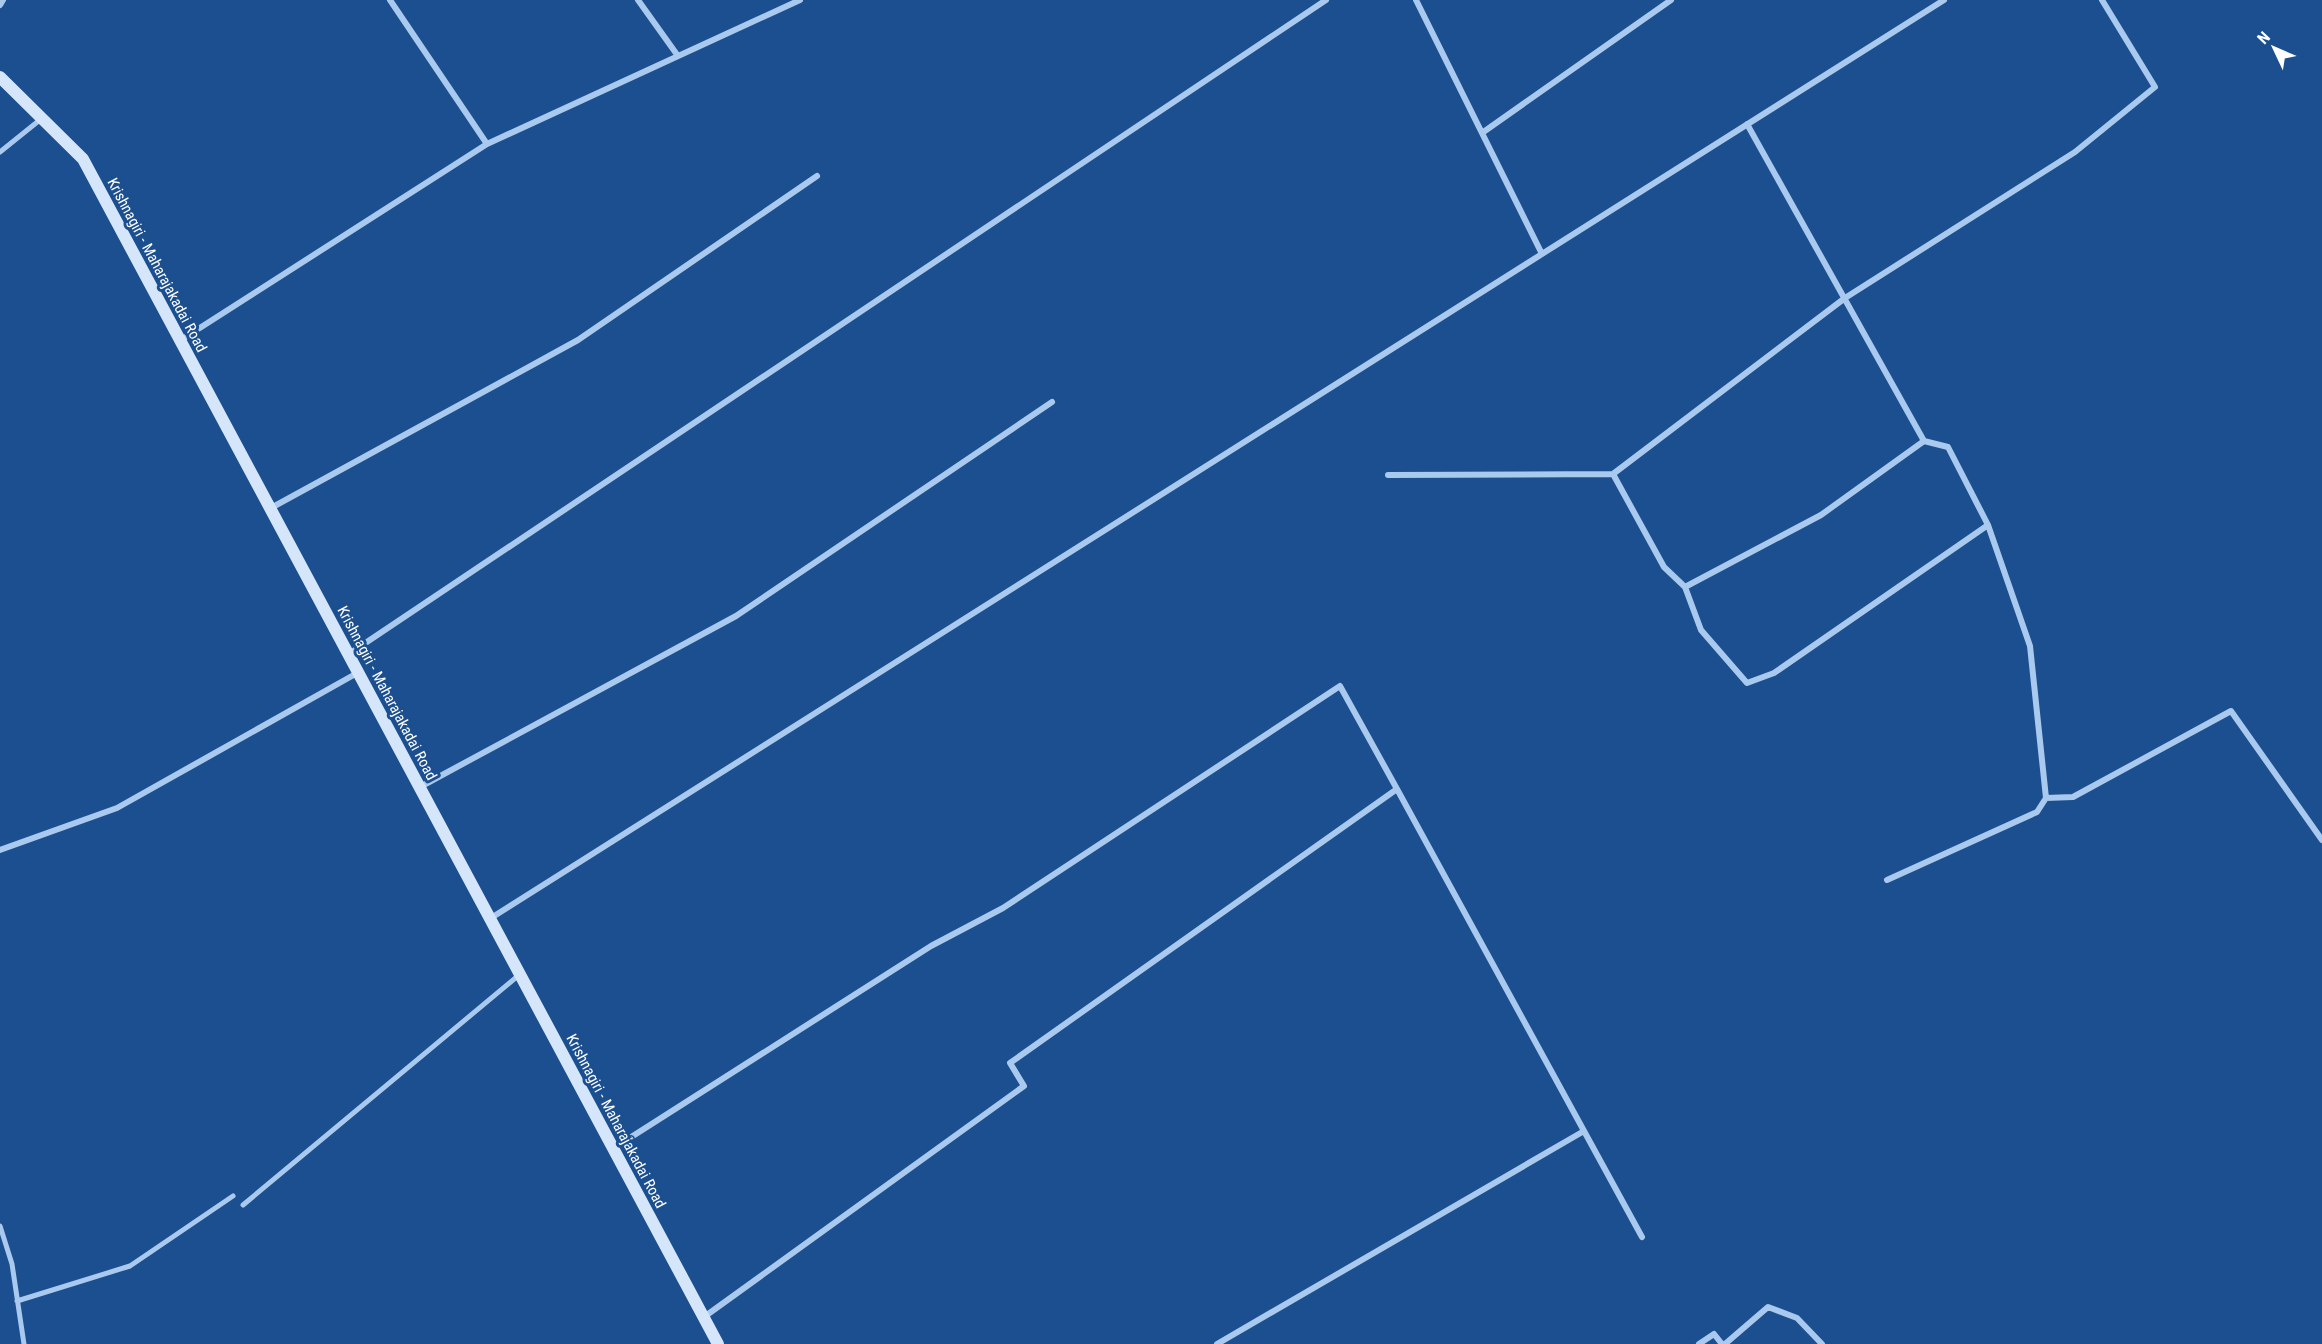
<svg xmlns="http://www.w3.org/2000/svg" width="2322" height="1344" viewBox="0 0 2322 1344" font-family="'Roboto Condensed',sans-serif">
  <rect width="100%" height="100%" fill="#1b4f8f"/>
  <g fill="none" stroke-linecap="round" stroke-linejoin="round">
    <path stroke="#a9c9ee" stroke-width="5" d="M0,152L41,119
      M243,1205L519,975
      M0,1226L12,1264L24,1344
      M17,1301L130,1266L233,1196"/>
    <path stroke="#a9c9ee" stroke-width="6" d="M390,0L487,144
      M638,0L678,56
      M1416,0L1542,254
      M0,5L3,0
      M1747,124L1924,441L1948,447L1988,525L2030,646L2046,798L2037,812L1887,880
      M1482,133L1671,0
      M181,340L487,144L800,0
      M1613,474L1664,567L1685,587L1701,630L1747,683L1774,673L1988,525
      M1388,475L1613,474L1845,298L2075,152L2155,87L2102,0
      M271,508L578,340L817,176
      M1685,587L1821,515L1924,441
      M349,654L1326,0
      M420,787L736,616L1052,402
      M2046,798L2073,797L2231,711L2322,840
      M0,850L117,808L359,672
      M491,918L1944,0
      M614,1148L931,946L1003,908L1340,686L1397,789
      M704,1317L1024,1086L1010,1063L1397,789L1642,1237
      M1217,1344L1584,1131
      M1699,1344L1714,1334L1722,1344
      M1725,1344L1768,1307L1797,1318L1822,1344"/>
    <path stroke="#d6e6fa" stroke-width="12" d="M0,77L83,159L718,1344"/>
  </g>
  <g text-anchor="middle" dominant-baseline="central" stroke-width="6" stroke-linejoin="round" paint-order="stroke">
    <g font-size="15" fill="#fff" stroke="#1b4f8f">
      <text transform="translate(157 265) rotate(62)">Krishnagiri - Maharajakadai Road</text>
      <text transform="translate(387 693) rotate(62)">Krishnagiri - Maharajakadai Road</text>
      <text transform="translate(616 1121) rotate(62)">Krishnagiri - Maharajakadai Road</text>
    </g>
  </g>
  <g transform="translate(2274 48) rotate(314)" stroke="#1b4f8f" stroke-width="4.5" paint-order="stroke">
  <path d="M0-4.5L10 22L0 15L-10 22Z" fill="#ffffff"/>
  <text y="-9" font-size="16" font-weight="bold" text-anchor="middle" fill="#ffffff">N</text>
  </g>
</svg>
